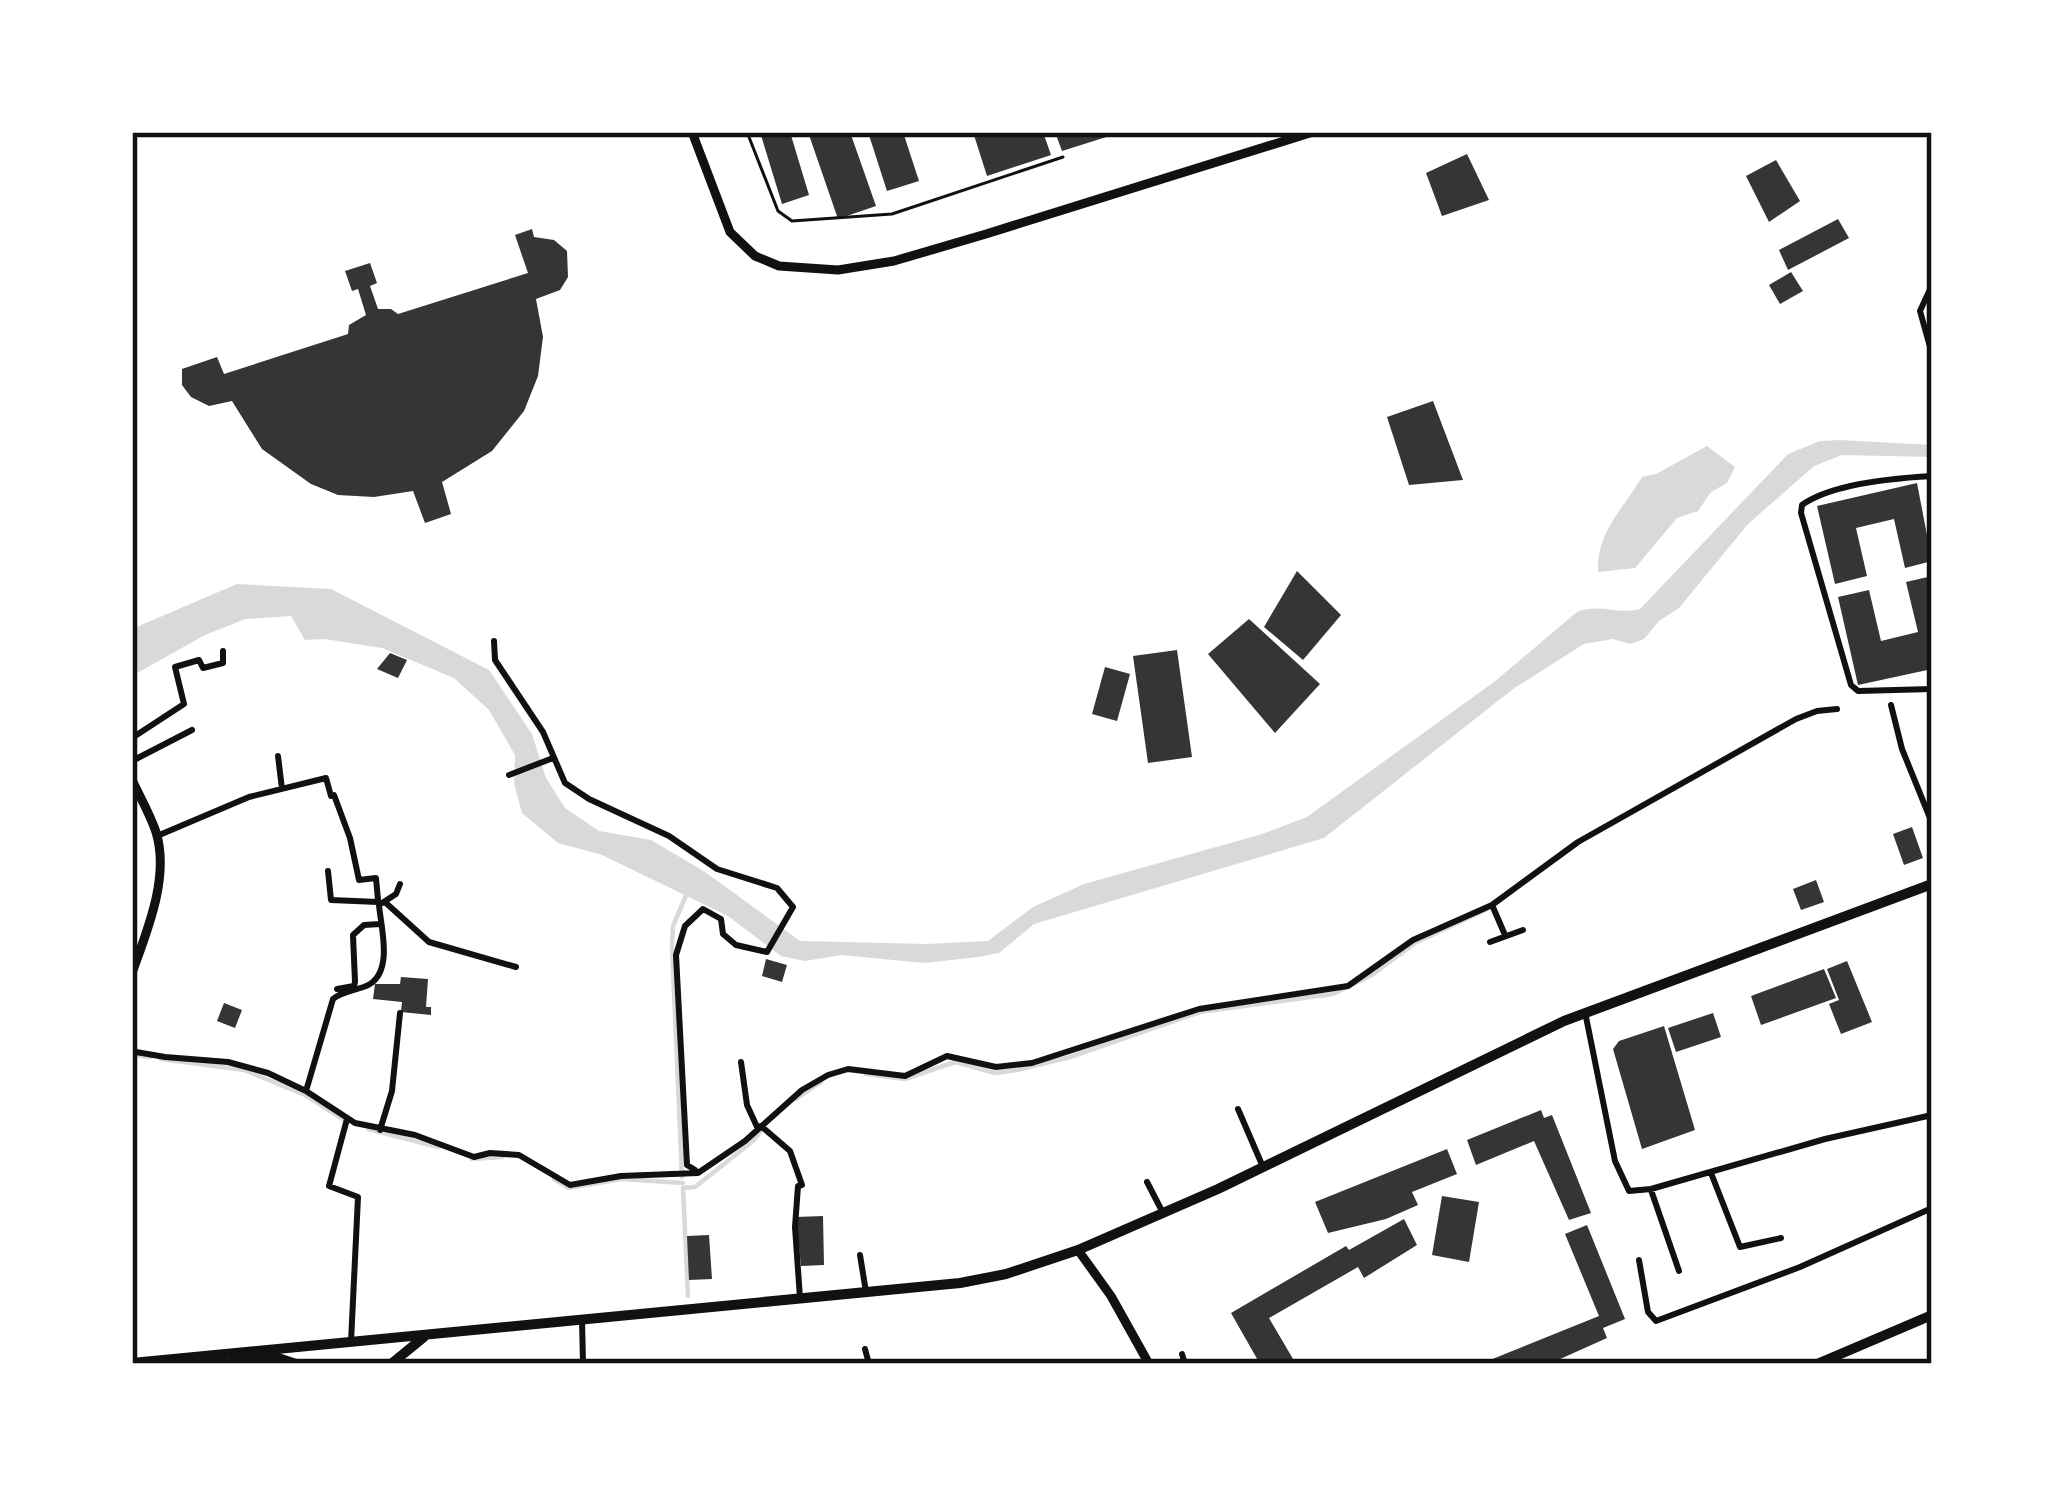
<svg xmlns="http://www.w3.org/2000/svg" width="2064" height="1496" viewBox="0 0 2064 1496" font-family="Signika,sans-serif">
  <rect width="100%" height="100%" fill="#fff"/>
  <path fill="#d9d9d9" d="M1840,440L1932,445V457L1842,455L1814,466L1748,524L1679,608L1659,621L1644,639L1630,644L1613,639L1584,644L1513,689L1324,838L1034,924L999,953L978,957L925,963L841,955L805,961L781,956L728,916L602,855L558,843L522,813L514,783L515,755L489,710L454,678L382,648L325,639L305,640L291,616L245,619L205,635L132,676V629L237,584L331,589L489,670L532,734L546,778L565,808L599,831L651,840L705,872L800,941L927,944L988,941L1033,907L1084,884L1259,835L1307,817L1494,682L1577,612C1598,603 1618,615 1640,609L1788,454L1820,441Z
    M1707,446L1735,467L1727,483L1711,492L1698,511L1677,518L1635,568L1598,572C1596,533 1623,509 1642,477L1656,474Z"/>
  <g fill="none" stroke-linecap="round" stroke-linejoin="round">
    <path stroke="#d9d9d9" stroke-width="4.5" d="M132,1055L150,1057
      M161,1059L244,1070L305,1095L346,1121
      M866,1074L905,1079L955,1062L995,1073L1017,1070L1070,1057L1200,1012L1333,994L1372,975L1415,943L1487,909
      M796,1099L821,1082
      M368,1129L438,1147
      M472,1159L502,1157
      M682,1177L672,945L673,926L688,891
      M554,1179L569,1188L621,1179L683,1183
      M683,1188L695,1187L753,1141L765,1126
      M683,1188L688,1296"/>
  </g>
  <path fill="#353535" d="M760,132H790L809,195L782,204Z
    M808,132H850L876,206L838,219Z
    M868,132H903L919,181L887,191Z
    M973,132H1043L1051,155L987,176Z
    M1055,132H1119V133L1062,151Z
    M1467,154L1489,200L1442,216L1426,173Z
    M1776,160L1800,201L1769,222L1746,176Z
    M1838,219L1849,238L1788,270L1779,250Z
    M532,229L534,237L554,240L567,251L568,277L560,290L536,299L543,337L538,376L524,411L492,451L442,482L451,514L425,523L413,491L374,497L338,495L311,484L262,449L232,401L209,406L191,397L182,385V369L217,357L224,374L348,334L349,325L366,315L358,289L352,291L345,271L370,263L377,283L370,286L378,309H391L398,314L528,273L515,235Z
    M1791,272L1803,291L1780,304L1769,285Z
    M1433,401L1463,480L1409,485L1387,417Z
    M1917,483L1932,561L1905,568L1894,519L1856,528L1867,576L1835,584L1817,506Z
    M1297,571L1341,615L1303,660L1264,627Z
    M1932,576V669L1858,685L1838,597L1869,590L1881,641L1918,632L1906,582Z
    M1249,619L1320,684L1275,733L1208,654Z
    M1177,650L1192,757L1148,763L1133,656Z
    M390,653L407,660L398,678L377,669Z
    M1105,667L1130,674L1117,721L1092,714Z
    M1912,827L1923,858L1904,865L1893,834Z
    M1816,880L1824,902L1801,910L1793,889Z
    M766,959L787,965L782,982L762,976Z
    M1847,961L1872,1022L1841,1034L1829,1004L1839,1000L1827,969Z
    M1824,969L1836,998L1761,1025L1751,996Z
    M401,977L428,979L426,1007H431V1015L401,1012L402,1002L373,999L375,984H400Z
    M224,1003L242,1010L235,1028L217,1021Z
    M1713,1013L1721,1037L1676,1052L1668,1028Z
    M1664,1026L1695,1130L1642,1149L1613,1049L1619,1041Z
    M1541,1110L1544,1118L1552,1115L1591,1213L1569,1220L1534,1141L1476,1165L1467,1140Z
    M1447,1149L1457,1174L1412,1192L1418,1205L1386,1219L1328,1233L1315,1202Z
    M1442,1196L1479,1202L1469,1262L1432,1255Z
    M823,1216L824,1265L801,1266L796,1217Z
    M1404,1219L1417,1245L1364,1278L1358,1267L1269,1318L1296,1364H1260L1231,1313L1346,1246L1349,1250Z
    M1587,1225L1625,1319L1603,1328L1607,1338L1549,1364H1480L1599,1316L1565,1234Z
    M709,1235L712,1279L689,1280L687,1236Z"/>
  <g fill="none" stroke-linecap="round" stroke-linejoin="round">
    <path stroke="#111" stroke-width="3" d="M747,132L778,211L792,221L892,214L1063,157"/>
    <path stroke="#111" stroke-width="6" d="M1932,285L1920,311L1932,354
      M1932,476C1896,478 1831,484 1802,505L1801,513L1851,685L1858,691L1932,689
      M494,641L495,660L543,732L565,783L589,799L669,836L717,869L777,888L793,907L767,952L736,945L723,934L721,919L703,909L685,926L676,955L687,1165L695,1170
      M1891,705L1902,749L1932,823
      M132,738L184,704L175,667L199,660L203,668L223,663V651
      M278,756L282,789
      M132,761L192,730
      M509,775L553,758
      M157,836L249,797L326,778L331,796L334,795L350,838L359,880L376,878L378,900
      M328,871L331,900L378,902
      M386,903L429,942L516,967
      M1492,905L1505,935
      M1490,942L1523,930
      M337,989L354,986L355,982L353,935L364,925L380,924
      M1585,1012L1615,1161L1629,1191L1651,1189L1825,1139L1932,1115
      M132,1048L136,1052L165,1057L228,1062L268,1073L306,1091L355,1123L415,1135L474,1157L490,1153L519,1155L570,1185L621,1176L698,1173L745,1141L802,1090L828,1075L848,1069L905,1076L947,1056L996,1067L1032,1063L1199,1009L1348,986L1413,940L1492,905L1578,842L1796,719L1817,711L1837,709
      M741,1062L747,1105L758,1129
      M306,1091L333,999C343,990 358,991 370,984C393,969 381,928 379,905L396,894L400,884
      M1238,1109L1263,1167
      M347,1119L329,1186L358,1197L351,1342
      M761,1126L790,1151L802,1185L798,1186L795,1227L800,1298
      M380,1130L392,1091L400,1013
      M1711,1173L1740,1247L1781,1238
      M1147,1182L1162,1211
      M1651,1190L1679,1271
      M860,1255L866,1292
      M1639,1260L1648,1312L1656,1321L1800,1267L1932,1208
      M582,1319L583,1364
      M865,1349L869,1364
      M1182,1354L1185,1364"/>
    <path stroke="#111" stroke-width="9" d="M692,132L730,232L755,256L779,266L838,270L894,261L986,234L1313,132
      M132,780C140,797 150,814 156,832C170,877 147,931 132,973
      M1078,1250L1111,1296L1149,1364"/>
    <path stroke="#111" stroke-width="10" d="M132,1363L960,1283L1006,1274L1078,1250L1218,1189L1564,1021L1932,884
      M227,1364L278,1358L296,1364
      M391,1364L424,1337
      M1817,1364L1932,1315"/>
  </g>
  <rect width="2064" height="1496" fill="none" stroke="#ffffff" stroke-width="270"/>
  <rect x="135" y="135" width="1794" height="1226" fill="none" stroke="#111" stroke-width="4.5"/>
</svg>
